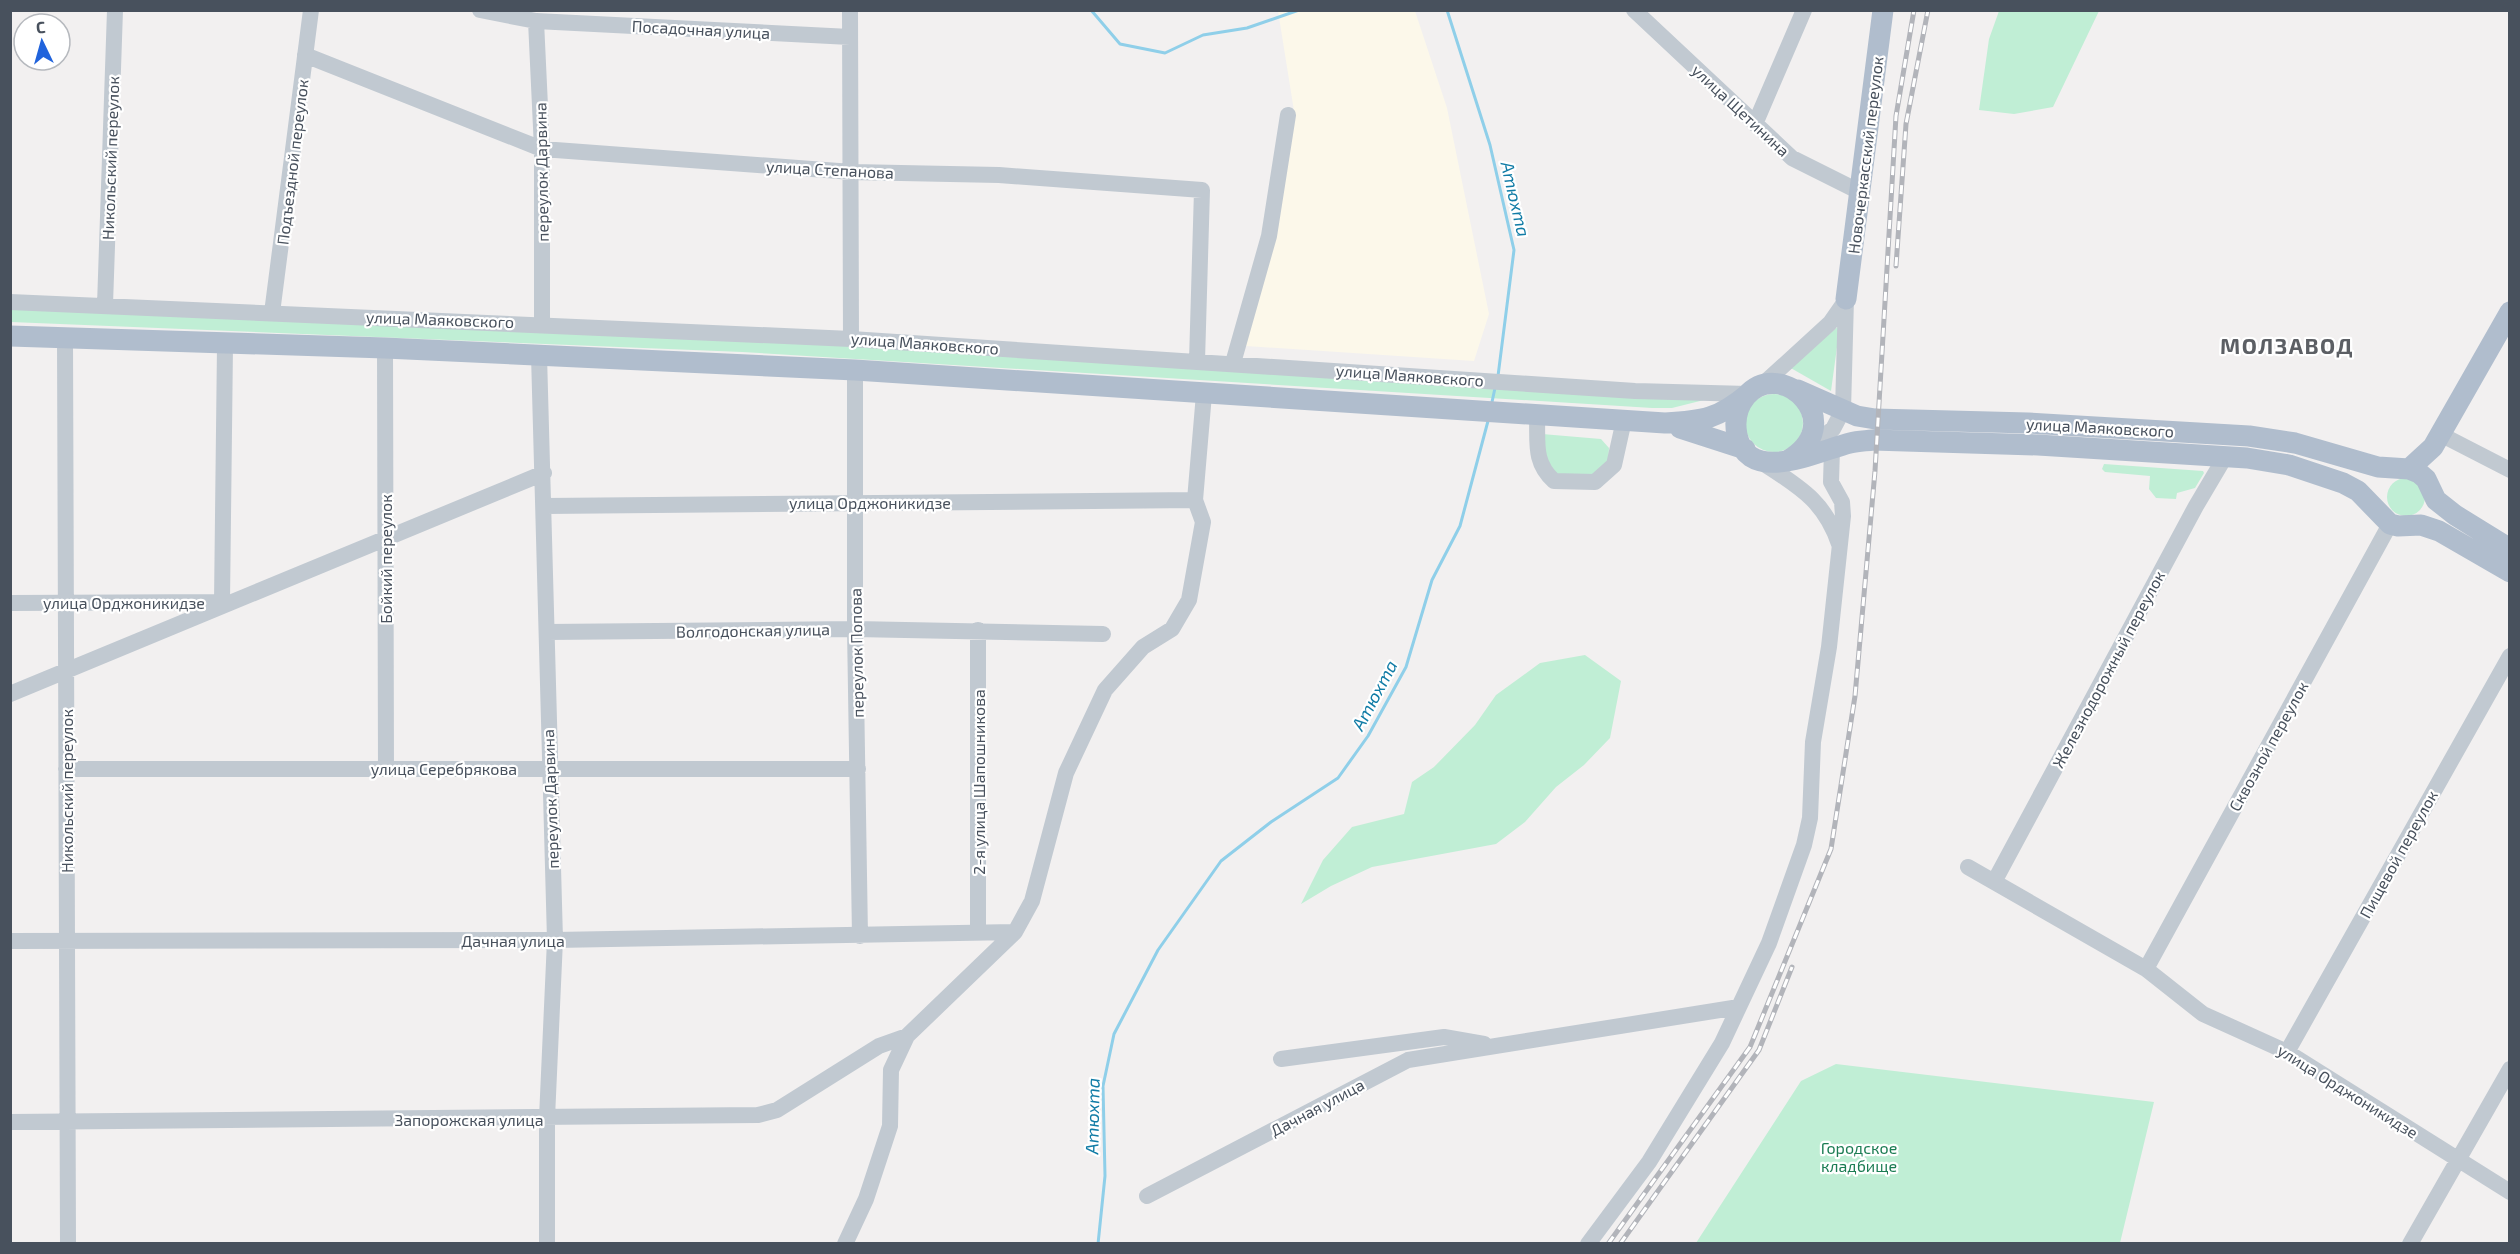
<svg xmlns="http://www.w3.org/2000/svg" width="2520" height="1254" viewBox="0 0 2520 1254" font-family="'Exo 2',sans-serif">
  <rect width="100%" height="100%" fill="#f2f0f0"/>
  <path fill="#fcf8ea" d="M1278,11H1415L1447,108L1489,314L1474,361L1246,346L1295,117Z"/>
  <path fill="#c0eed5" d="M1999,11H2099L2053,107L2014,114L1979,110L1989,39Z
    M11,309L744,338L1708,399L1672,408H1652L742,352L11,322Z
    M1840,325L1831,391L1789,367Z
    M1745 423a29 29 0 1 1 58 0a29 29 0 1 1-58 0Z
    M1542,434L1601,439L1609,448L1608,465L1592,479L1560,477L1544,467Z
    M2104,464L2203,471L2204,473L2195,488L2177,493L2176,499L2156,498L2149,489L2150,476L2105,472L2102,469Z
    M2387 497a19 19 0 1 1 38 0a19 19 0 1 1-38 0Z
    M1585,655L1621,681L1610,738L1584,765L1556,787L1525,822L1496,844L1372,867L1331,886L1301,904L1323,860L1352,827L1404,814L1412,782L1434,767L1475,725L1496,695L1540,663Z
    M1836,1064L2154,1102L2120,1243H1696L1801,1081Z"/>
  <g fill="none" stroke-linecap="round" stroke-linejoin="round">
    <path stroke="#8fcfe9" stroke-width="3" d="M1091,10L1120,44L1165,53L1203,35L1247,28L1299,10
      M1447,10L1490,145L1514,250L1498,376
      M1492,402L1495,388
      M1098,1244L1105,1176L1103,1086L1114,1034L1158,950L1221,861L1271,822L1338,778L1368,736L1406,667L1432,580L1460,526L1488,421"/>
    <path stroke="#c1c9d1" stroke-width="16" d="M480,10L536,21L850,37
      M850,10L851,339
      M1634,10L1792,158L1860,192
      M536,21L542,149V323
      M305,55L542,149L852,172L999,175L1202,190L1197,361
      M1755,124L1804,10
      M10,302L851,339L1635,391L1748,394
      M105,305L115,10
      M272,313L311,10
      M65,339L68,1244
      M385,348L386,769
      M539,355L555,940L547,1118V1244
      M1233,363L1269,236L1288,115
      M855,370V629L860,936
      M1761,386L1830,323L1846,300
      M1537,415C1538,442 1533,462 1554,481L1595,482L1614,465L1624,420
      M2440,434L2510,470
      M1801,453L1833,429L1843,410L1846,299
      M1760,461C1797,486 1824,499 1839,544
      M545,506L1195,500
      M222,602L225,345
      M10,603L229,602
      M978,630V933
      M547,632L855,629L1103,634
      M10,694L544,473
      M66,769H858
      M1968,867L2146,969L2203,1014L2287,1052L2510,1192
      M1994,882L2196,506L2225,457
      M10,941L555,940L1015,932
      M2146,969L2390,524
      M2287,1052L2510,656
      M1281,1059L1444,1037L1484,1044
      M10,1122L758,1115L777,1110L879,1046L907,1036
      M1147,1196L1408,1060L1739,1007
      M845,1244L866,1199L890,1126L891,1070L907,1036L1015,932L1032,901L1066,773L1105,690L1143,647L1172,629L1189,600L1203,522L1195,500L1204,394
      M1588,1244L1649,1162L1722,1043L1769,943L1804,845L1810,818L1813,742L1829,647L1843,516L1842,502L1831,482L1832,449
      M2410,1244L2510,1069"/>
    <path stroke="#b0bdcd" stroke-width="21" d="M1846,299L1883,10
      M10,336L385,348L855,370L1665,423C1703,421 1718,419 1748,394
      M1798,390L1857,416L1875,419L2028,423L2249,436L2295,443L2378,467L2409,469L2419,473L2426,479L2436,500L2455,515L2510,549
      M1680,428L1745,449
      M1787,461C1852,424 1782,355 1746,396C1737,407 1734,420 1737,435C1749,487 1820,450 1850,443C1858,441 1866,441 1873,440L2038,445L2247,458L2289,465L2343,483L2358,491L2390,524L2398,526L2421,525L2439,531L2510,572
      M2409,469L2433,447L2510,312"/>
    <defs>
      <path id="rail" d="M1896,266L1906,124L1928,10
        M1608,1244L1750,1047L1831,849L1855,696L1875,471L1896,116L1914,10
        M1620,1244L1759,1050L1792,967"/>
    </defs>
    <use href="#rail" stroke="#b2b4ba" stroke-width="5"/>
    <use href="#rail" stroke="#fff" stroke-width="3" stroke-dasharray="9" stroke-linecap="butt"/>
  </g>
  <g text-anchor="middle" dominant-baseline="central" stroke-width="4.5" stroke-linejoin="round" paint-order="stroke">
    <g font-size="16" fill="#48515d" stroke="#fff">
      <text transform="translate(701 29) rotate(3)">Посадочная улица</text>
      <text transform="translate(1741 110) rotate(43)">улица Щетинина</text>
      <text transform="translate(1865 155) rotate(-83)">Новочеркасский переулок</text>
      <text transform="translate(110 158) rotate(-88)">Никольский переулок</text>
      <text transform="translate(292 162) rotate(-83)">Подъездной переулок</text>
      <text transform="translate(830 169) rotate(3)">улица Степанова</text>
      <text transform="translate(541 172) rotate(-91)">переулок Дарвина</text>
      <text transform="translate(440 319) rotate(2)">улица Маяковского</text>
      <text transform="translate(925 343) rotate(4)">улица Маяковского</text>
      <text transform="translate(1410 375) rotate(4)">улица Маяковского</text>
      <text transform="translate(2100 427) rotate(3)">улица Маяковского</text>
      <text x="870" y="502">улица Орджоникидзе</text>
      <text transform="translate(385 559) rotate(-90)">Бойкий переулок</text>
      <text x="124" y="602">улица Орджоникидзе</text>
      <text transform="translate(753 630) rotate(-1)">Волгодонская улица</text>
      <text transform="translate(856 653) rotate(-91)">переулок Попова</text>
      <text transform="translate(2108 669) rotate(-62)">Железнодорожный переулок</text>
      <text transform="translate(2268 746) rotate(-61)">Сквозной переулок</text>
      <text x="444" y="768">улица Серебрякова</text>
      <text transform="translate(978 782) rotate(-90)">2-я улица Шапошникова</text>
      <text transform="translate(66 791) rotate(-90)">Никольский переулок</text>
      <text transform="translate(550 799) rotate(-92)">переулок Дарвина</text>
      <text transform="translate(2398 854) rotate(-61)">Пищевой переулок</text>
      <text x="513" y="940">Дачная улица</text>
      <text transform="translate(2348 1091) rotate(32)">улица Орджоникидзе</text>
      <text transform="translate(1317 1107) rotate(-28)">Дачная улица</text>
      <text x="469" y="1119">Запорожская улица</text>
    </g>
    <g font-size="16" fill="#1b7c53" stroke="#fff">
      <text x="1859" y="1147">Городское<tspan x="1859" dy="18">кладбище</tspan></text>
    </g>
    <g font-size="18" font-style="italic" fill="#117ca6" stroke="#fff">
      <text transform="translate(1516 199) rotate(77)">Атюхта</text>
      <text transform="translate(1374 695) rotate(-62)">Атюхта</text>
      <text transform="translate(1092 1116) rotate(-89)">Атюхта</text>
    </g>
    <g font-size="22" font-weight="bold" letter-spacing="1.5" fill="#5c5f64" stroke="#fff">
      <text x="2287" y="345">МОЛЗАВОД</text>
    </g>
  </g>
  <rect width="2520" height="1254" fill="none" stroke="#48515d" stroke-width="24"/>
  <g transform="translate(42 42) rotate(355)"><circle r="28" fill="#ffffff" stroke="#b6b9be" stroke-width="1.5"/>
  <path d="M0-4.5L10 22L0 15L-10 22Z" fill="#2063dc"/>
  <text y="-9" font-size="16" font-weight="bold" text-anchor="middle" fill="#48515d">С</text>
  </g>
</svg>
